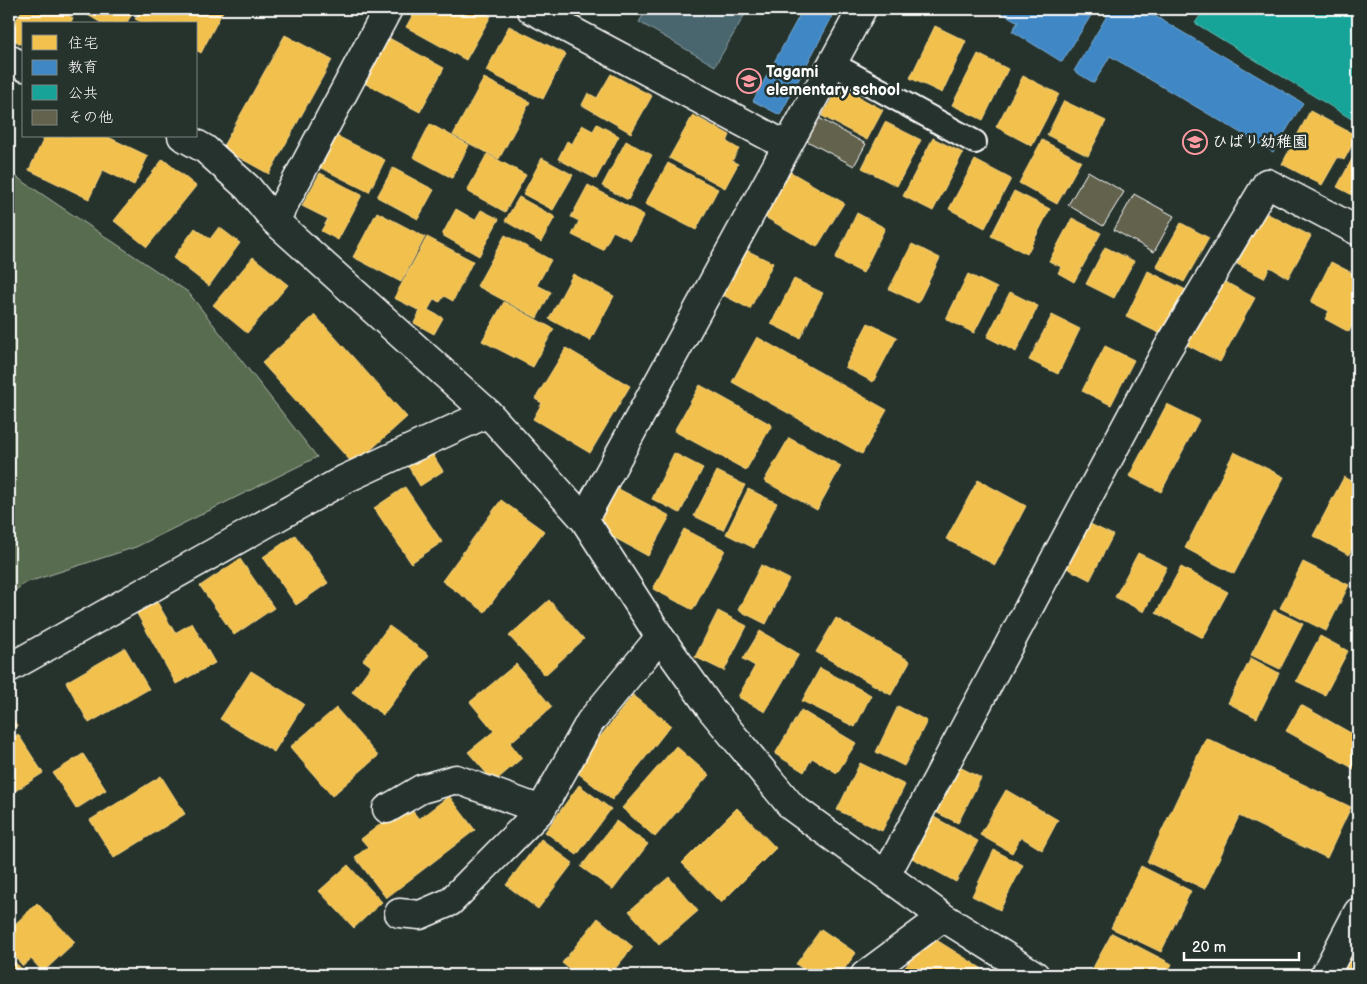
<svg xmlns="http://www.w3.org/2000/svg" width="1367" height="984" viewBox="0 0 1367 984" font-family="'Balsamiq Sans','Klee One',sans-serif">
  <rect width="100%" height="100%" fill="#26332d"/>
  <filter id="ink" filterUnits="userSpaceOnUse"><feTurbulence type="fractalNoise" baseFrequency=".02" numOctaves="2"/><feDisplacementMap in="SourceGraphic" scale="10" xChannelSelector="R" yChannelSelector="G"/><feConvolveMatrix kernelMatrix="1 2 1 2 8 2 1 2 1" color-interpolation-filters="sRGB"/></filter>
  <g filter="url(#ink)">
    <path fill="#596c4f" stroke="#acb6a7" d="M9,172L188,292L317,457L136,547L25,583L9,595Z"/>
    <path fill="#48656e" stroke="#91a3a8" d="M647,9H748L715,66L639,22Z"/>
    <path fill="#f2c14e" stroke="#f6d483" d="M23,9H58L73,18L70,24H24V46L9,37V31Z
      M82,9H135L126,24H103L81,11Z
      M141,9H224L201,53L196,50V24H145L135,19Z
      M416,9H478L491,16L466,60L406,27Z
      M561,9H584L579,19Z
      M509,26L566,54L543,99L486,71Z
      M935,26L966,41L942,93L910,78Z
      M285,35L332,60L269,174L222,148Z
      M389,38L444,68L420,112L364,83Z
      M978,54L1008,69L983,120L952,105Z
      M611,74L652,96L631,133L582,105L588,93L597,98Z
      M1023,76L1059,94L1032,146L996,127Z
      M484,78L530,102L499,159L453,135Z
      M839,86L883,110L867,140L822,116Z
      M1064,101L1106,121L1088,156L1047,135Z
      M1310,111L1357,136L1344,160L1338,157L1322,185L1282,164Z
      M693,115L730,135L727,142L739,149L732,161L738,164L725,188L669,158Z
      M885,122L921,140L897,186L862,168Z
      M430,124L469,145L452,178L413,157Z
      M597,124L619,136L596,179L558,159L567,141L572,144L582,125L593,131Z
      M335,135L385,160L369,192L319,167Z
      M45,136H106L148,156L134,185L103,170L89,199L29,170Z
      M933,138L963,153L933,211L903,196Z
      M1042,140L1081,161L1057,204L1019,183Z
      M626,141L652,155L628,200L602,186Z
      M1358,148V198L1337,187Z
      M487,154L526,175L505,212L467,191Z
      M542,158L573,175L553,210L523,194Z
      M163,159L196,186L147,247L114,221Z
      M975,160L1011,179L985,228L949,209Z
      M668,163L718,189L696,230L645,204Z
      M393,168L434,190L418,219L377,197Z
      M789,171L844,203L817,247L763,216Z
      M320,173L362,195L338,240L321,231L328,219L302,206Z
      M588,185L644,215L631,240L613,231L603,250L572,235L579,221L571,217Z
      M1014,191L1050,209L1027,254L991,236Z
      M519,197L555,217L541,242L505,221Z
      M456,209L475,220L481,210L499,219L479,256L442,235Z
      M1260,210L1311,236L1288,278L1270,267L1264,278L1237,264L1245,249L1240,247Z
      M377,212L425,237L401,282L353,257Z
      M857,213L885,228L863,273L835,259Z
      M1072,218L1101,233L1074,282L1058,273L1061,267L1049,261Z
      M1181,223L1209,238L1184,282L1156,267Z
      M219,227L240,243L209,286L173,258L195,228L210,239Z
      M505,235L551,260L537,285L551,292L537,318L477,286Z
      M427,237L473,261L453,301L444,296L440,302L434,299L428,310L443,318L434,334L414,323L420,311L394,298Z
      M912,244L940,258L918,303L889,289Z
      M1105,247L1134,261L1114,298L1086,284Z
      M744,249L773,263L750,309L721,294Z
      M253,257L288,285L247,333L213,305Z
      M1331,262L1358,276V313L1349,332L1325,319L1329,311L1311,302Z
      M1148,271L1190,292L1167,337L1126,317Z
      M573,274L614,296L590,341L549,319Z
      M968,274L997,288L974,333L946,319Z
      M794,279L823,293L800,338L771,324Z
      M1220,279L1255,298L1220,362L1185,344Z
      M1010,292L1038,306L1016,352L987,337Z
      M504,302L554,329L533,367L482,341Z
      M315,315L407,417L354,465L262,363Z
      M1052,315L1080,329L1058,374L1029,360Z
      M868,323L897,337L873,382L845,367Z
      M757,337L887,410L862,454L732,382Z
      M1105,346L1134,360L1111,405L1082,391Z
      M566,348L630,386L590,453L533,419L542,403L535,399Z
      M700,385L772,425L746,470L674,431Z
      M1167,404L1199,420L1161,492L1129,476Z
      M789,438L841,466L817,510L764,481Z
      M428,447L443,471L420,486L405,461Z
      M1234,452L1284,477L1234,574L1185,548Z
      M674,453L703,468L680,513L652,499Z
      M717,471L745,485L723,530L694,516Z
      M1344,477L1358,484V537L1349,555L1313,536Z
      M978,480L1026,506L995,565L946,539Z
      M405,487L442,542L411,563L374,508Z
      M615,487L670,516L648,556L593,526Z
      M748,489L777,503L754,548L726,534Z
      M501,500L544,531L485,612L442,581Z
      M1084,521L1113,535L1090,580L1061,565Z
      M684,529L725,550L693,610L653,589Z
      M295,535L328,583L296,605L263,557Z
      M1138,553L1167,567L1144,612L1115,597Z
      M240,559L274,608L234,635L200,586Z
      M1303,562L1349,585L1326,631L1280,608Z
      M761,565L789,579L766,624L738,610Z
      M1181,567L1228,592L1203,638L1156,613Z
      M156,600L175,633L192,623L215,663L176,684L136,612Z
      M549,600L584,639L545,675L509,636Z
      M1274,610L1303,624L1280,669L1251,655Z
      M718,611L747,626L724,671L695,657Z
      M836,618L910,661L891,695L816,652Z
      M389,626L429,655L383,715L352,692L371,666L363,660Z
      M760,631L799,654L765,712L738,697L755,666L743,659Z
      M1320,636L1348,651L1325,695L1296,681Z
      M125,648L149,689L89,723L66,682Z
      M1251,658L1279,673L1257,718L1228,703Z
      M516,664L552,707L510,743L522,758L494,782L468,752L494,731L470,702Z
      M820,668L871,695L855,727L802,701Z
      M251,671L304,704L274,752L220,719Z
      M633,695L671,725L612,800L574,770Z
      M1301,705L1358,737V771L1286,731Z
      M898,706L927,721L904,766L876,752Z
      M336,708L378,756L332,796L290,747Z
      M801,710L856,743L837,773L812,758L804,772L775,754Z
      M9,713L17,726L9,731Z
      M18,734L43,773L9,795V741Z
      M1206,738L1351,807L1327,858L1239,816L1205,889L1147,862Z
      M676,746L709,775L655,837L622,808Z
      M83,754L106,790L76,809L53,773Z
      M860,763L905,785L882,831L837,810Z
      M952,763L981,778L958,823L929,809Z
      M161,776L185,814L114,858L90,820Z
      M579,785L611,809L577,855L545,832Z
      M1006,790L1058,820L1042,850L1021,837L1012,853L980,835Z
      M449,796L475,830L386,898L355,857L368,847L361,839L407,804L419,819Z
      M737,808L776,848L721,903L682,863Z
      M932,816L978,841L956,882L910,857Z
      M616,821L648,844L613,890L581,867Z
      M541,839L573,863L538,909L506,885Z
      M994,850L1023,865L1000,910L972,896Z
      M348,865L382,902L354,928L319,891Z
      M1141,866L1191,891L1161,952L1111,928Z
      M669,877L698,911L659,945L629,911Z
      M37,903L75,942L43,972L31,959L23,966L9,951V930Z
      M598,918L633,947L610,975H577L562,963Z
      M1358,924V975H1332Z
      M821,929L856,953L840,975H811L796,964Z
      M1112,933L1172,964L1166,975H1089Z
      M927,934L992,975H910L903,971Z
      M9,957L24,971L20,975H9Z"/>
    <path fill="#3f88c5" stroke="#79acd6" d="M803,9H816L832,17L780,115L753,101Z
      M1000,9H1095L1062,62L1012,31L1018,22L999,11Z
      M1111,9H1143L1303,103L1273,152L1110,56L1094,83L1074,71Z"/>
    <path fill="#17a398" stroke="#5dbfb7" d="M1205,9H1358V123L1195,23Z"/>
    <path fill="#62624d" stroke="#fff" d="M819,118L866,144L854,166L807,141Z
      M1088,171L1124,192L1103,226L1068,205Z
      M1134,194L1174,216L1154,252L1114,230Z"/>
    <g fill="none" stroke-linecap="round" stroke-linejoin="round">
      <defs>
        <path id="service" d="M833,64L975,142"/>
        <path id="minor" d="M531,9L787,146
          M9,59L24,67
          M182,136L205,149L248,188L275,221L488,413L584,519L660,637L711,709L792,807L943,917L1035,975
          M275,221L388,9
          M584,519L862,9
          M9,668L345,479L488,413
          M387,809L421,789L456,779L541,810
          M886,875L1165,353L1267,183L1358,231
          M399,913L420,915L450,902L541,810L590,722L660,637
          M865,975L943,917
          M1325,975L1358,912"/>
      </defs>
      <use href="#service" stroke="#fff" stroke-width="26"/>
      <use href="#minor" stroke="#fff" stroke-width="31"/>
      <use href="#service" stroke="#26332d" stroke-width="22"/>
      <use href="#minor" stroke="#26332d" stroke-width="28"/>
    </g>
  </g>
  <defs>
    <symbol id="school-ring" viewBox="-11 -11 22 22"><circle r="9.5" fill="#26332d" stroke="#ff9aa2" stroke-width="1.5"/><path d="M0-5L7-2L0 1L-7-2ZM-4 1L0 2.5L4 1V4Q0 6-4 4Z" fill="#ff9aa2"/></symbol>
  </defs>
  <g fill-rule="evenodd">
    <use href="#school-ring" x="735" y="67" width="28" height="28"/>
    <use href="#school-ring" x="1181" y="128" width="28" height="28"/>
  </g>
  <g text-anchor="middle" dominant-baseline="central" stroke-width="5" stroke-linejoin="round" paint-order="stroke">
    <g font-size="16" font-weight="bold" fill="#fff" stroke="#26332d" text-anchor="start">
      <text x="766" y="72">Tagami<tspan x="766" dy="18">elementary school</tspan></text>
      <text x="1212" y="142">ひばり幼稚園</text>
    </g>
  </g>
  <rect width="1367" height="984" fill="none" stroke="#26332d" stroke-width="30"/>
  <rect x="15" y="15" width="1337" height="954" fill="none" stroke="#fff" stroke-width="2" filter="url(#ink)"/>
  <rect x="22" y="22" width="175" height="115" fill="#26332d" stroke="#7d8581"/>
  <rect x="32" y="35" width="25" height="15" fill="#f2c14e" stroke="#7d8581"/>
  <text x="68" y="48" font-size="15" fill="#ffffff">住宅</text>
  <rect x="32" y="60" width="25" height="15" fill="#3f88c5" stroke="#7d8581"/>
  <text x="68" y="72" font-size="15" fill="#ffffff">教育</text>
  <rect x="32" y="85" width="25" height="15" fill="#17a398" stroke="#7d8581"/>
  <text x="68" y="98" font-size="15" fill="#ffffff">公共</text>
  <rect x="32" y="110" width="25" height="15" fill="#62624d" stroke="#7d8581"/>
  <text x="68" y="122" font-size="15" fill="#ffffff">その他</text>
  <path d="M1184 952v8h115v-8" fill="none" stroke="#ffffff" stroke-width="2.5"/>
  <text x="1192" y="952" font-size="15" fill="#ffffff" stroke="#26332d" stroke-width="4" paint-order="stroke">20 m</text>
</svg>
